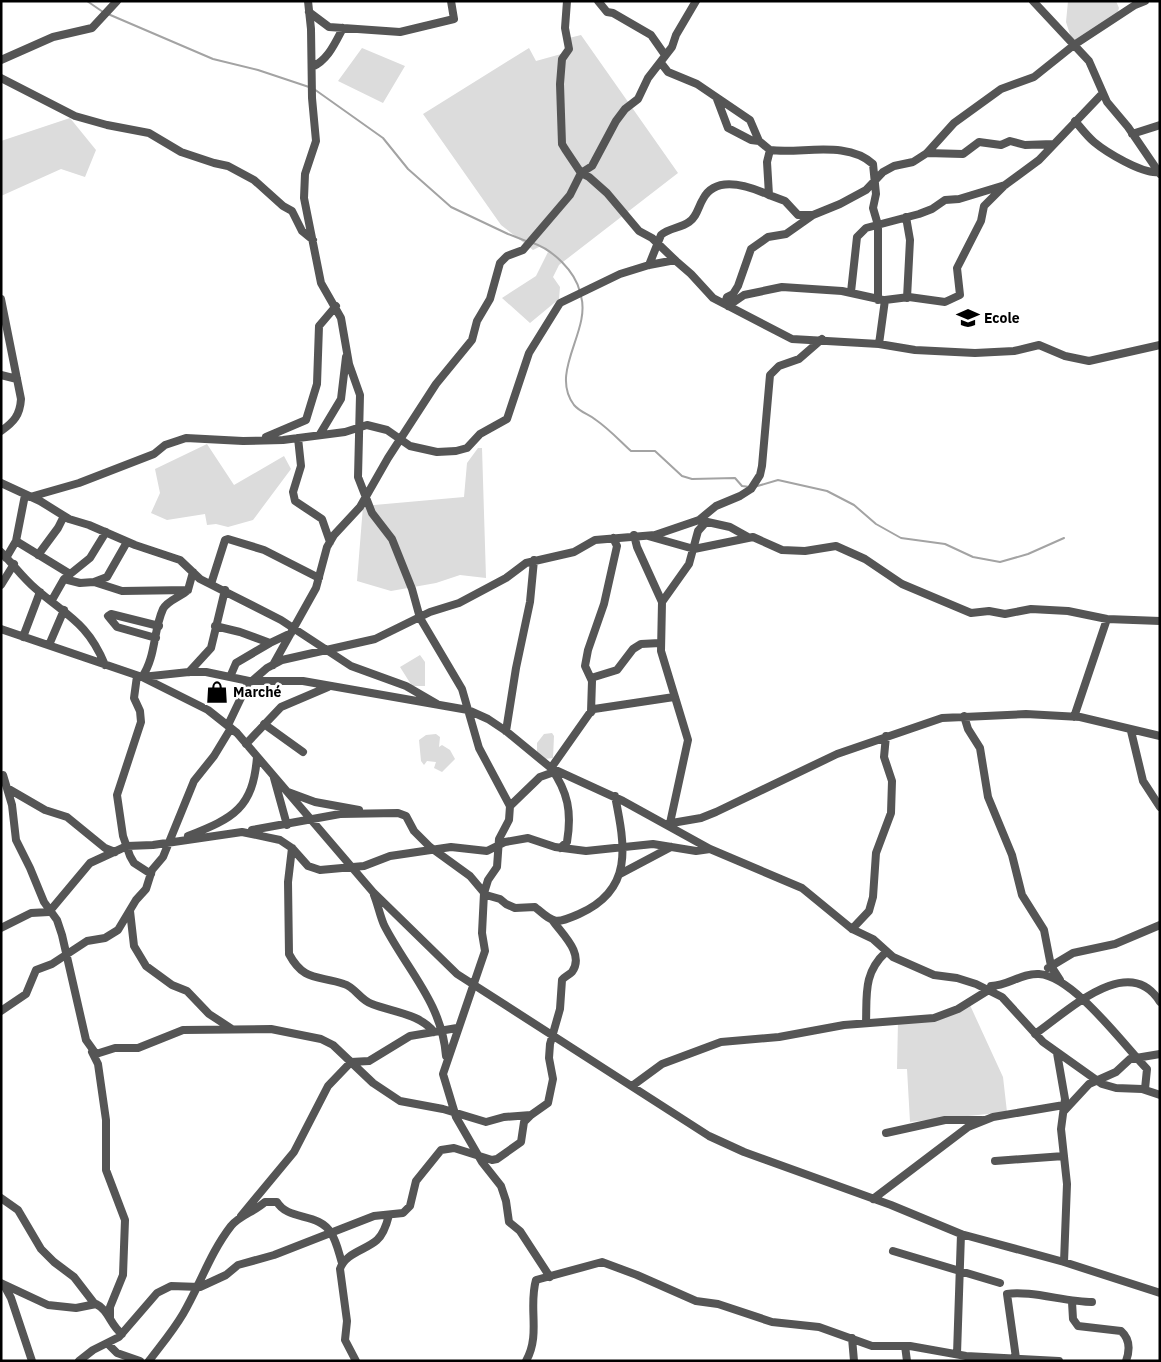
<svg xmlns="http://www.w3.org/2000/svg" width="1161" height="1362" viewBox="0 0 1161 1362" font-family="'IBM Plex Sans',sans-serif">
  <rect width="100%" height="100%" fill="#fff"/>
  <path fill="#dcdcdc" d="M1068,1H1116L1119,8L1116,18L1073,44L1066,22Z
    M581,35L678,173L559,265L553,277L560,287L559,299L530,323L502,298L536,276L548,252L541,246L533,250L501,225L423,114L529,48L536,61L572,51L569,38Z
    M362,48L405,66L383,103L338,81Z
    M70,118L96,150L85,177L61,169L1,196V141Z
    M207,444L234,485L284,456L291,469L253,520L228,527L216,524L207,525L205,514L167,520L151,513L160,493L155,469Z
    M478,448H482L486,578L460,575L436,583L391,591L357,581L363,506L464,497L467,463Z
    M420,655L425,662V686H412L400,667Z
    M552,733L554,736L553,758L544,759L537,752V743L544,734Z
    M436,734L440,737L439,747L442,745L450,750L455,759L442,772L434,768L436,762L427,761L424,765L421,761L419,740L426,735Z
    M969,1003L1003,1077L1007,1112L910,1122L907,1069H897L898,1021L926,1019Z"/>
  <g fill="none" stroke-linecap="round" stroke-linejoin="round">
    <path stroke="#a3a3a3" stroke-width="2" d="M87,1L103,12
      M108,14L213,59L258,70L309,87
      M314,89L383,138L408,169L451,207L508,234L526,241
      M533,243C553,250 575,271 580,292
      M581,296C591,331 549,372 574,405C581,413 589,414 596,420C609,429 620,441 631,451H655L682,476L692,479L735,478L742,486L750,487
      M754,487L778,480L827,491L854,505L876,524L901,538L945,544L973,557L1000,562L1028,554L1064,538"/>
    <path stroke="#555" stroke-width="8" d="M308,1L311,29L312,98L316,141L305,174L304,198L321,283L341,318L349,364L360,395L358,477L372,513L392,539L412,589L420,618L462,689L479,748L510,806L509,820L499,839L497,867L488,880L484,893L482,933L485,951L443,1074L456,1117L482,1162L501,1186L506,1201L509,1222L520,1231L550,1277
      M567,1L565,28L569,49L562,59L560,84L562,144L565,149L581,173L589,177L607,193L639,231L652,238L676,261
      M598,1L607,12L613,13L651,35L665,55
      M1033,1L1089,61L1107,102L1128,127L1160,174
      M309,12L329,27L400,32L454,19L451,1
      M1,60L53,37L92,28L117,1
      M661,63L668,72L697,84L750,120L759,141L770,150L767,162L769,195L785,201L798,215H813L840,204L866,190L883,172L894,166L913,162L927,153L954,123L1001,89L1034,77L1074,45L1135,5L1145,1
      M312,67C328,60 335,43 343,28
      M1,78L75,116L107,125L149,133L181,152L214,163L228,166L254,180L283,206L292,211L302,231L313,240
      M717,99L728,128L751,140L759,141
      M1075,121C1081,128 1087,136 1094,142C1106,152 1142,174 1158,172
      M1132,134L1160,125
      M770,150C802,154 847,140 873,164L876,194L873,208L878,225V300
      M927,153L963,154L979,142L1001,145L1010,141L1025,145L1053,144
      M906,217L910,240L907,298
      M649,265L661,235C669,228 681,228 689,222C697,217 698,207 703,199C716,174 749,186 769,195
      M851,292L857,237L866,228L919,214L932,209L945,200L959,199L1005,185
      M1,299L21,399C20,415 14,422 1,431
      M725,303L727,297L733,294L738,286L751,249L768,237L786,234L813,215
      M728,306L744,295L782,287L842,291L883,300
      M879,344L885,300L909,297L945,302L960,295L957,268L981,221L984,206L1005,185L1039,160L1102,94
      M1,375L17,379
      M320,434L341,399L346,357
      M266,437L306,420L317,384L319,326L336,306
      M298,438L301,466L293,492L295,501L322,519L330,542
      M1,483L40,501L69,519L89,525L135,545L180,560L200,579L281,620L351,666L406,686L437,704
      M30,497L79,483L154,454L165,445L186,438L243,441L283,440L345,432L367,425L387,430L410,446L437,452L456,451L467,448L480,434L507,419L529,353L560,303L620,274L649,265L670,261H676L691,274L713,298L792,339L879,344L915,350L975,353L1014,351L1039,345L1065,356L1089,361L1160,345
      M703,521L730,527L748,537
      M634,535L637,547L662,602L661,651L688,740L670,823
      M648,536L694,549L753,537L782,550L805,551L836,546L865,559L902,584L971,613L989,611L1005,614L1031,609L1068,611L1107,619L1160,621
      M16,541L70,574
      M1,552C13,564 23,578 36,589C67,616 88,623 105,665
      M38,555L58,528L64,516
      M6,558L16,541L25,495
      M64,579L90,558L106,532
      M94,582L107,577L127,542
      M211,584L225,540L228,539L264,550L319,578
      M1,585L14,564
      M52,600L64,579L80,583L94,582L122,591L188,590
      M662,602L689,564L698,531L706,522
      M215,626L240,632L270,643L291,633
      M1,629L142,677L208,710L237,733L373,892L457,974L709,1136L744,1152L891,1205L961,1234L1064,1262L1160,1293
      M23,637L40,592
      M156,638L117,627L108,616L111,614L159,626
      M49,645L64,610
      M273,665L316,588L327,547L334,535L360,507L388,458L436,384L472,340L477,321L490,299L500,263L507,256L523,250L570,195L581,173L592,166L616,121L625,109L638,99L648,78L672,47L676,35L696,1
      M189,672L211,648L225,590
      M137,676L134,698L140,711L141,722L117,795L123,836L130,856L134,863L151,874
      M142,677L189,672H206L249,681H303L468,710L488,719L506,731L551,768L623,801L710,849L802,888L852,929L873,939L893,957L934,975L957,978L976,984L1002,997L1043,1042L1102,1084L1116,1088L1142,1089L1160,1095
      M142,677C156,657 153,631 163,609C168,600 181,597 188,590L193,572
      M230,677L236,663L270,643
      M591,678L617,670L633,649L641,644L660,643
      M252,681L267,668L282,660L375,639L430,612L459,603L506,578L526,563L574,552L595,540L655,535L699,520L716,506L740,496L751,489L760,475L762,466L770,375L779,366L799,359L822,339
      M591,712L592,681L585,666L588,650L604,604L617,546L613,538
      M964,716L968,729L980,748L988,797L1012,855L1022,895L1044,930L1051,966L1060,980
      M1074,717L1107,619
      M264,724L303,752
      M228,725L249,681
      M506,731L516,668L530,602L534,560
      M1131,731L1143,781L1160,807
      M246,744L281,707L328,687
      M3,775L12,805L16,840L30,868L44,902L57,920L62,935L86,1040L96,1054L115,1048H138L183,1030L271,1029L321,1039L333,1045L373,1083L400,1101L443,1109L486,1122L504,1117L531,1115L548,1103L553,1079L549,1058L550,1044L560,1009L562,980C565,976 569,975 572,972C585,954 562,934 553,921
      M274,778L287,825
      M7,788L45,810L67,817L105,848L115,852
      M288,792L315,802L359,810
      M510,806L540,777L554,772
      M666,824L701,818L716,812L837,754L942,718L1026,714L1080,717L1160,736
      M252,830L340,814L398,813L406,816L414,831L430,847L470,876L486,895L500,899L506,904L515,908L535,907C554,923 554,925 579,914C634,890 625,846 615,796
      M188,836C234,818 253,808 257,757
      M292,848L288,882L289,954C304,982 318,975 344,984C355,987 360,1000 372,1004C393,1012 420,1014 434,1032
      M560,848L567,842C572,812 568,792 551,768L589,714L594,709L674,697
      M620,874L671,847
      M374,895C378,905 380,916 384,925C407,970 442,1003 446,1056
      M130,911L134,946L146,966L172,985L187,991L209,1014L232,1029
      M1,928L31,913L49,912L90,863L127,846L153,845L242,832L280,840L292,848L308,866L320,870L364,866L390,856L451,847L487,851L505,842L528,838L555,847L586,851L653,844L696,851L710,849
      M852,929L869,911L873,897L876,853L891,813L892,781L884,757L886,736
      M1048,968L1073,953L1115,944L1160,925
      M991,986C1008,986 1021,973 1039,974C1073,976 1123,1044 1147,1069L1145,1089
      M1,1011L26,994L36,970L52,964L87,941L105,938L118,930L136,900L146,889L152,870L163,857L194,781L214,756L231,728
      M866,1023C867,995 863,973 886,952
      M1035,1034C1067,1012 1129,951 1160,1002
      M92,1052L98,1064L106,1120V1170L125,1220L123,1275L110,1307V1318
      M1057,1053L1065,1099L1061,1129L1067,1184L1064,1262
      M632,1086L662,1064L721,1042L779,1037L844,1025L934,1018L958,1009L995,986
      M1064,1111L1089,1084L1116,1072L1130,1059L1160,1054
      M886,1133L945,1120H982
      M995,1161L1064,1156
      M1,1198L18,1210L41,1249L54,1262L74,1277L94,1303
      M873,1199L968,1127L993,1117L1064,1105
      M241,1216L294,1152L328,1086L351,1062L369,1061L410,1036L457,1028
      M893,1251L1000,1283
      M1,1283L48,1305L76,1308L96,1304C109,1310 110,1325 122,1334
      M5,1287L11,1298L32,1361
      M1072,1302L1073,1319L1078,1326L1121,1331C1130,1339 1130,1350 1126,1361
      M852,1338L854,1361
      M108,1344L117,1353L140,1361
      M905,1346L907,1361
      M957,1354L961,1234
      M1016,1358L1007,1294C1028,1290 1067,1302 1092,1302
      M79,1361L93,1350L119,1337L157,1293L171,1286L200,1287L226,1275L238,1265L274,1255L374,1216L403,1213L410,1206L416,1181L441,1150L454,1148L492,1160L497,1159L521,1142L524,1122L531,1115
      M149,1361C161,1345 173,1331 183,1314C200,1285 210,1253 231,1226C240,1215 254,1212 265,1202H277C288,1221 319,1212 331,1233C337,1242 339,1254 342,1263
      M356,1361L345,1340L347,1321L340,1269C345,1253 366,1250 377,1240C384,1234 387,1223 389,1215
      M526,1361C541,1335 528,1307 536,1280L602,1262L637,1275L696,1301L718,1304L772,1322L819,1327L872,1346H910L966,1356L1059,1361"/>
  </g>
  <defs>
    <symbol id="school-bare" viewBox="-9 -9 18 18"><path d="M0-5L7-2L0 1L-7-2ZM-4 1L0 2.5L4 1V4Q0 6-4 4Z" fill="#000" stroke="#fff" stroke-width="2.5" paint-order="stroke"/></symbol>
    <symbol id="shop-bare" viewBox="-9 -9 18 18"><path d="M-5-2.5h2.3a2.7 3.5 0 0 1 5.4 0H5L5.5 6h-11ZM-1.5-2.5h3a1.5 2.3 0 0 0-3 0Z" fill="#000" stroke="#fff" stroke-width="2.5" paint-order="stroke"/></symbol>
  </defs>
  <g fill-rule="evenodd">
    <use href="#school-bare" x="952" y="302" width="32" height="32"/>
    <use href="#shop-bare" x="201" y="676" width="32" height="32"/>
  </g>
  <g text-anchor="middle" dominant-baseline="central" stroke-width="5" stroke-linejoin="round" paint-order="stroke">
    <g font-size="14" font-weight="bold" fill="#000" stroke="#fff" text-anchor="start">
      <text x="984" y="318">Ecole</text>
      <text x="233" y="692">Marché</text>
    </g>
  </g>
  <rect width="1161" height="1362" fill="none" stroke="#000000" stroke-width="5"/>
</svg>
